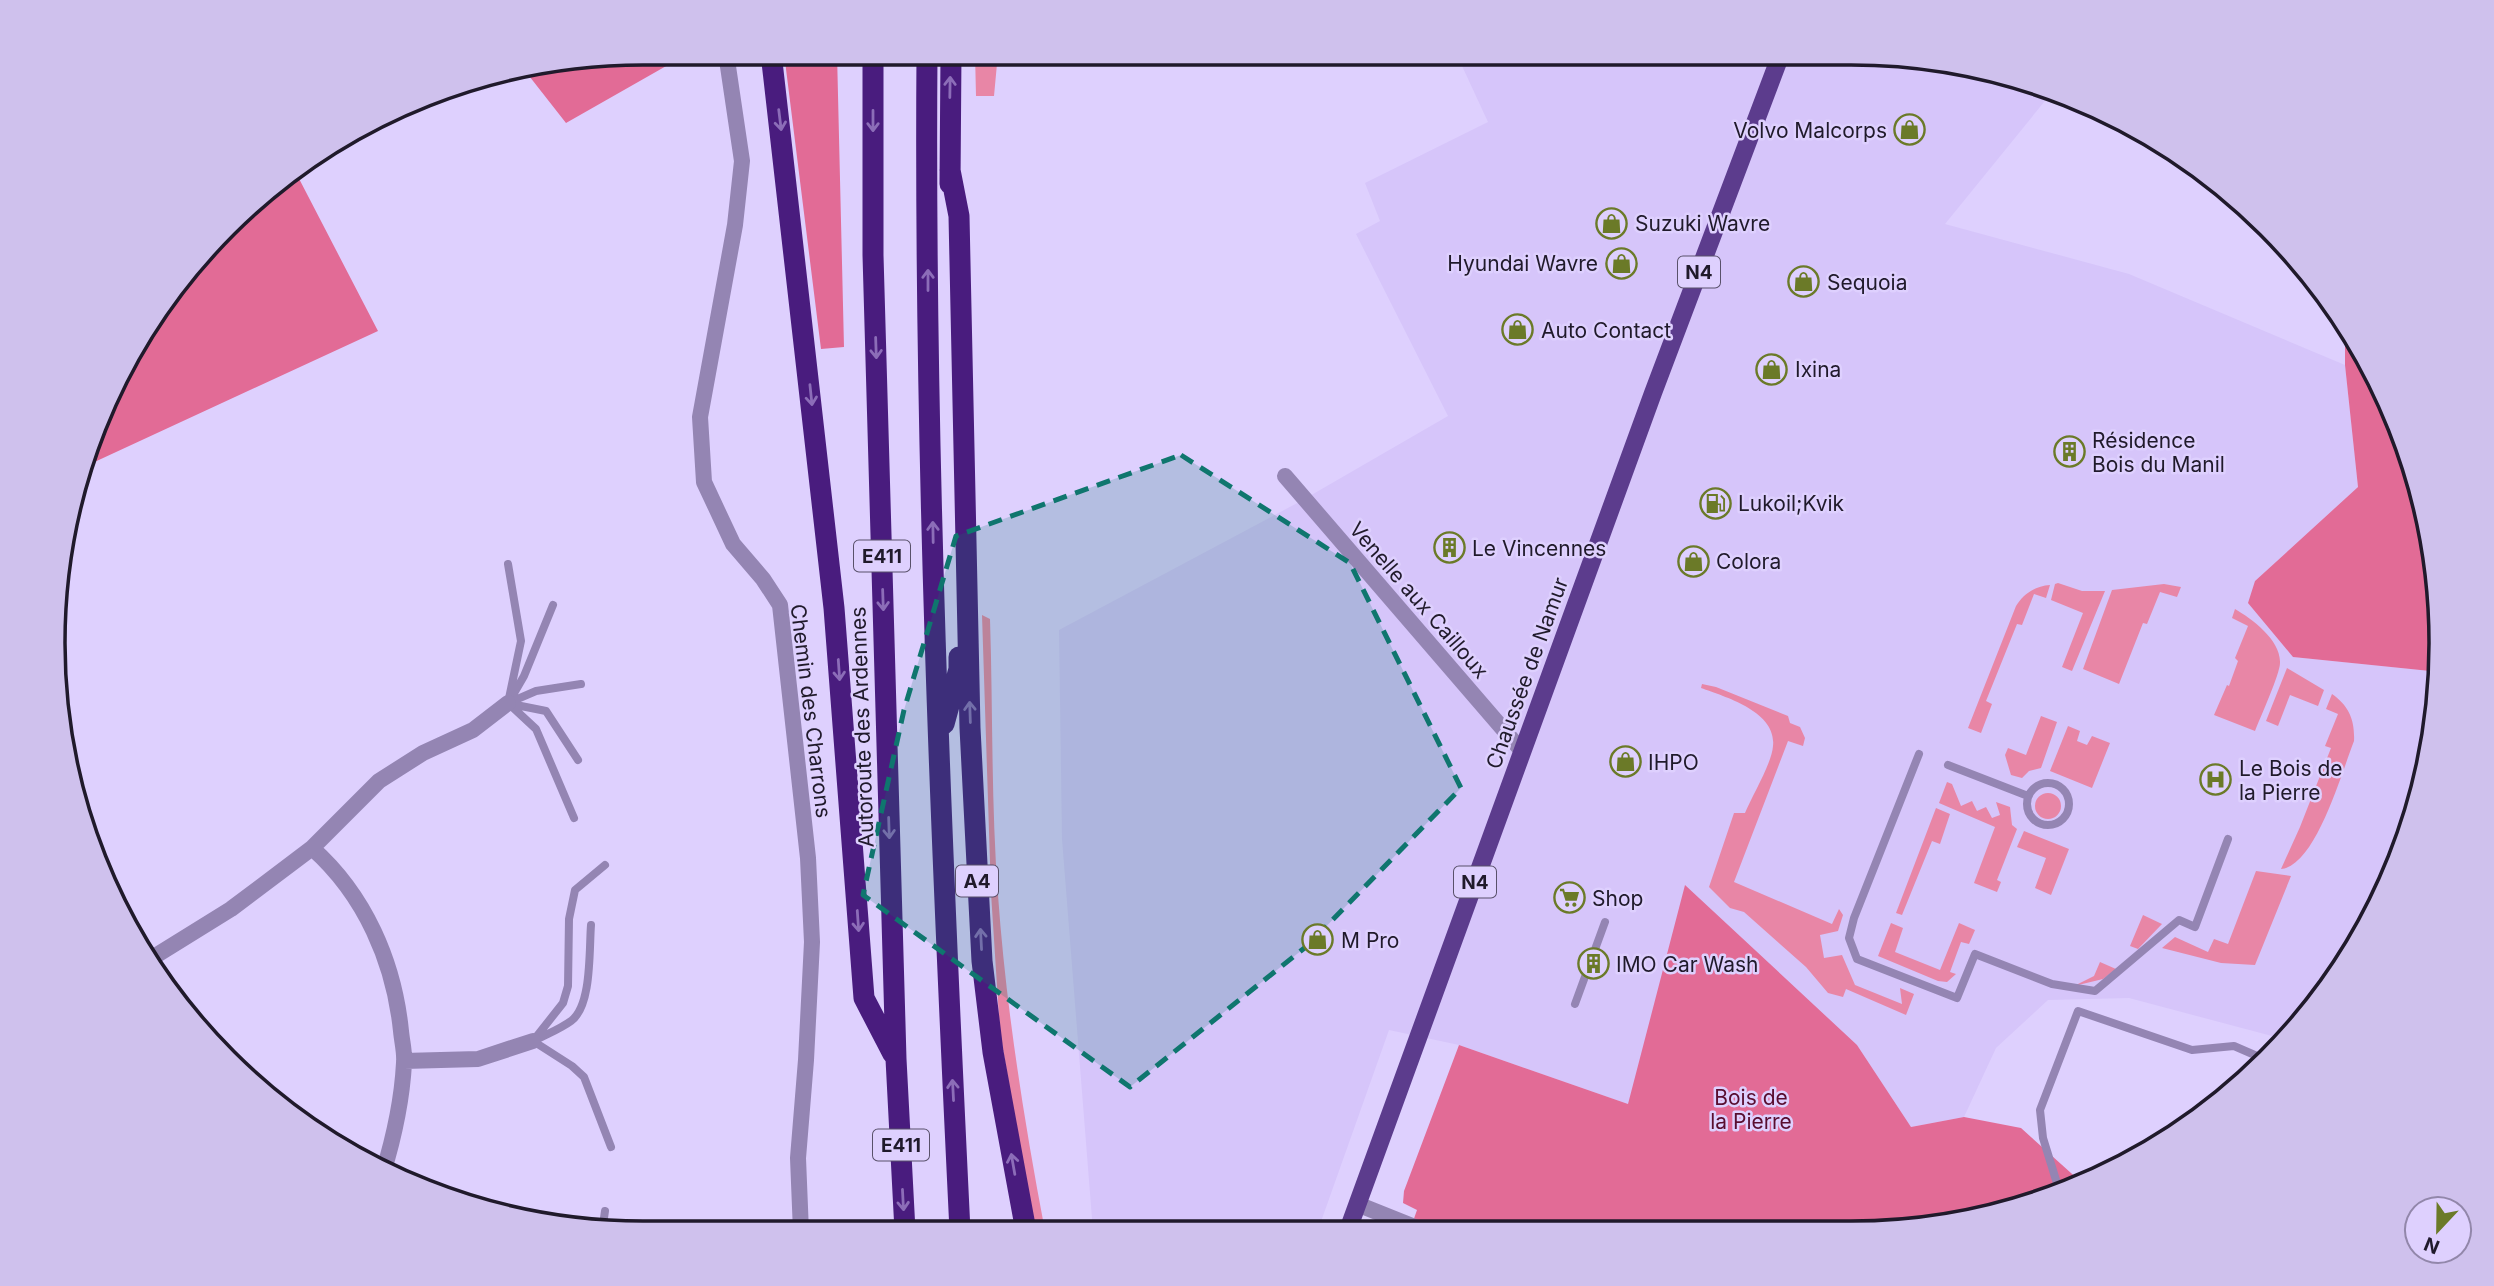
<svg xmlns="http://www.w3.org/2000/svg" width="2494" height="1286" viewBox="0 0 2494 1286" font-family="Inter,sans-serif">
  <rect width="100%" height="100%" fill="#ded0fe"/>
  <path fill="#d6c5fa" d="M1456,53L1889,54L2003,73L2053,91L1945,224L2129,274L2345,365L2358,487L2255,581L2293,657L2440,672V681L2429,752L2352,947L2295,1032L2287,1040L2129,998L2048,1000L1996,1048L1964,1117L1911,1127L1857,1045L1628,1104L1459,1045L1389,1030L1318,1230L1093,1231L1062,839L1059,630L1301,501L1448,416L1356,234L1380,221L1365,183L1488,122Z"/>
  <path fill="#e886a6" d="M975,53H998L994,96H976Z
    M2058,583L2082,591H2105L2072,671L2062,667L2083,613L2051,600L2055,584Z
    M2164,584L2181,587L2177,597L2160,592L2147,624L2143,623L2119,684L2083,669L2112,590Z
    M2050,585L2046,598L2034,594L2022,625L2017,624L1986,701L1992,704L1981,733L1968,728L2016,606C2023,594 2035,586 2050,585Z
    M2235,609C2252,619 2281,640 2280,663C2280,674 2260,718 2255,731L2214,715L2227,685L2229,686L2238,661L2235,658L2248,626L2232,618Z
    M982,615L990,619C993,711 991,803 998,895C1006,1008 1024,1120 1045,1231H1034L1000,1032L991,893Z
    M2287,668L2324,690L2318,706L2290,695L2278,726L2266,721Z
    M1702,684L1716,687L1788,716L1790,723L1800,727L1805,738L1803,746L1788,741L1734,882L1832,924L1839,909L1843,915L1838,931L1820,935L1824,958L1842,955L1855,985L1902,1004L1900,988L1914,994L1906,1015L1846,989L1843,997L1828,993L1806,967L1744,912L1730,908L1709,887L1734,813H1745C1752,796 1772,763 1773,746C1777,712 1726,697 1701,688Z
    M2332,694C2349,706 2355,720 2354,741C2342,771 2316,866 2281,869L2300,827L2331,748L2325,746L2338,714L2326,709Z
    M2041,716L2057,722L2041,768L2029,771L2022,778L2011,775L2005,755L2008,748L2026,755Z
    M2068,726L2080,731L2077,741L2087,745L2092,736L2110,743L2092,788L2050,771Z
    M1947,782L1952,784L1961,806L1972,801L1977,811L1986,807L1992,818L2000,815L1996,802L2010,807L2012,825L2017,829L1997,880L2001,882L1997,892L1974,883L1995,827L1939,803Z
    M2035 806a13 13 0 1 1 26 0a13 13 0 1 1-26 0Z
    M1936,808L1950,814L1940,844L1932,841L1902,915L1896,913Z
    M2024,831L2069,849L2051,895L2035,888L2046,858L2017,847Z
    M2256,871L2291,876L2255,965L2221,963L2162,948L2175,937L2208,952L2214,939L2228,944Z
    M2143,915L2162,924L2138,949L2130,946Z
    M1891,923L1903,928L1895,952L1940,970L1959,923L1975,930L1969,944L1961,942L1950,972L1956,974L1947,982L1938,981L1878,956Z
    M2100,962L2116,969L2103,979L2074,986L2094,976Z"/>
  <path fill="#e26b96" d="M643,53H670L675,61L566,123L526,72Z
    M784,53H837L844,347L821,349Z
    M294,169L378,331L88,465L132,347L199,254L283,175Z
    M2345,323L2362,347L2410,453L2436,566L2440,672L2293,657L2248,603L2255,581L2358,487L2345,365Z
    M2429,752L2421,795L2381,904L2352,947Z
    M1685,885L1857,1045L1911,1127L1964,1117L2021,1128L2081,1182V1186L1928,1228L1410,1230L1417,1210L1403,1203L1404,1191L1459,1045L1628,1104Z"/>
  <g fill="none" stroke-linecap="round" stroke-linejoin="round">
    <path stroke="#9485b3" stroke-width="8" d="M508,564L521,641L508,703
      M513,695L524,676L553,605
      M508,703L536,729L574,818
      M508,703L536,691L581,684
      M511,704L546,711L578,760
      M1919,754L1854,918L1849,938L1857,959L1957,998L1975,954L2052,984L2095,991L2179,920L2195,927L2228,839
      M1948,765L2028,796
      M2027 804a21 21 0 1 1 42 0a21 21 0 1 1-42 0Z
      M1575,1004L1605,922
      M536,1040C547,1034 560,1029 571,1021C592,1006 589,950 591,925
      M533,1041L563,1003L568,986L569,919L575,890L605,865
      M533,1041L572,1066L584,1077L611,1147
      M2060,1193L2043,1138L2040,1110L2078,1011L2192,1050L2234,1046L2257,1056L2263,1063
      M602,1232L605,1211"/>
    <path stroke="#9485b3" stroke-width="16" d="M726,53L742,161L735,225L700,417L704,482L733,544L763,579L780,605L808,858L812,942L806,1060L798,1158L801,1232
      M1285,476L1522,751
      M312,848C365,895 394,962 401,1031C402,1042 405,1053 404,1063C402,1101 394,1137 383,1173
      M152,958L231,909L312,848L379,781L423,753L473,730L508,703
      M404,1061L478,1059L533,1041
      M1357,1204L1422,1230"/>
    <path stroke="#5c3c8d" stroke-width="18" d="M1348,1230L1653,393L1781,54"/>
    <path stroke="#491c7e" stroke-width="21" d="M771,53L834,608L864,998L893,1054
      M873,53V255L896,1059L905,1231
      M927,53C924,446 941,839 960,1231
      M950,170L959,216L970,728L982,961L993,1052L1026,1231
      M950,184L951,53
      M944,724L959,669V657"/>
  </g>
  <defs><path id="oneway-shaft" d="M-6 0H5M1.5-3L5.5 0L1.5 3" fill="none" stroke-width="1.6" stroke-linecap="round" stroke-linejoin="round" transform="scale(1.75)"/></defs>
  <g stroke="#8c6db8">
    <use href="#oneway-shaft" transform="translate(950 87) rotate(-89)"/>
    <use href="#oneway-shaft" transform="translate(780 120) rotate(83)"/>
    <use href="#oneway-shaft" transform="translate(873 121) rotate(90)"/>
    <use href="#oneway-shaft" transform="translate(928 280) rotate(-90)"/>
    <use href="#oneway-shaft" transform="translate(876 348) rotate(88)"/>
    <use href="#oneway-shaft" transform="translate(811 395) rotate(84)"/>
    <use href="#oneway-shaft" transform="translate(933 532) rotate(-91)"/>
    <use href="#oneway-shaft" transform="translate(883 600) rotate(88)"/>
    <use href="#oneway-shaft" transform="translate(839 670) rotate(86)"/>
    <use href="#oneway-shaft" transform="translate(970 712) rotate(-92)"/>
    <use href="#oneway-shaft" transform="translate(889 828) rotate(88)"/>
    <use href="#oneway-shaft" transform="translate(858 921) rotate(86)"/>
    <use href="#oneway-shaft" transform="translate(981 939) rotate(-93)"/>
    <use href="#oneway-shaft" transform="translate(953 1090) rotate(-93)"/>
    <use href="#oneway-shaft" transform="translate(1013 1164) rotate(-100)"/>
    <use href="#oneway-shaft" transform="translate(903 1200) rotate(87)"/>
  </g>
  <path fill="#0f766e" fill-opacity="0.2" stroke="#0f766e" stroke-width="5" stroke-dasharray="14 9" stroke-linejoin="round" d="M1181,455L1350,563L1461,788L1307,946L1130,1087L863,895L904,710L956,536Z"/>
  <defs>
    <symbol id="shop-ring" viewBox="-11 -11 22 22"><circle r="9.5" fill="#ded0fe" stroke="#6b7a28" stroke-width="1.5"/><path d="M-5-2.5h2.3a2.7 3.5 0 0 1 5.4 0H5L5.5 6h-11ZM-1.5-2.5h3a1.5 2.3 0 0 0-3 0Z" fill="#6b7a28"/></symbol>
    <symbol id="building-ring" viewBox="-11 -11 22 22"><circle r="9.5" fill="#ded0fe" stroke="#6b7a28" stroke-width="1.5"/><path d="M-4-6H4V6H1V3H-1V6H-4ZM-2.5-4.3h1.7v1.8h-1.7ZM.8-4.3h1.7v1.8H.8ZM-2.5-1h1.7V.8h-1.7ZM.8-1h1.7V.8H.8Z" fill="#6b7a28"/></symbol>
    <symbol id="fuel-ring" viewBox="-11 -11 22 22"><circle r="9.5" fill="#ded0fe" stroke="#6b7a28" stroke-width="1.5"/><path d="M-5.5-6h7V0h2V4h1.3V-2.5L3-4.5l.8-.8L6-3V5H2.5V1h-1V6h-7ZM-4.2-4.7v3.2H.2V-4.7Z" fill="#6b7a28"/></symbol>
    <symbol id="hospital-ring" viewBox="-11 -11 22 22"><circle r="9.5" fill="#ded0fe" stroke="#6b7a28" stroke-width="1.5"/><path d="M-5-5h3v3.5h4V-5h3V5h-3V1.5h-4V5h-3Z" fill="#6b7a28"/></symbol>
    <symbol id="supermarket-ring" viewBox="-11 -11 22 22"><circle r="9.5" fill="#ded0fe" stroke="#6b7a28" stroke-width="1.5"/><path d="M-6-5.5h2.5l.6 2H6L4.5 2H-2.5L-4.4-4H-6ZM-1.5 3.2a1.3 1.3 0 1 0 .1 0ZM3 3.2a1.3 1.3 0 1 0 .1 0Z" fill="#6b7a28"/></symbol>
  </defs>
  <g fill-rule="evenodd">
    <use href="#shop-ring" x="1892" y="112" width="35" height="35"/>
    <use href="#shop-ring" x="1594" y="206" width="35" height="35"/>
    <use href="#shop-ring" x="1604" y="246" width="35" height="35"/>
    <use href="#shop-ring" x="1786" y="264" width="35" height="35"/>
    <use href="#shop-ring" x="1500" y="312" width="35" height="35"/>
    <use href="#shop-ring" x="1754" y="352" width="35" height="35"/>
    <use href="#building-ring" x="2052" y="434" width="35" height="35"/>
    <use href="#fuel-ring" x="1698" y="486" width="35" height="35"/>
    <use href="#building-ring" x="1432" y="530" width="35" height="35"/>
    <use href="#shop-ring" x="1676" y="544" width="35" height="35"/>
    <use href="#shop-ring" x="1608" y="744" width="35" height="35"/>
    <use href="#hospital-ring" x="2198" y="762" width="35" height="35"/>
    <use href="#supermarket-ring" x="1552" y="880" width="35" height="35"/>
    <use href="#shop-ring" x="1300" y="922" width="35" height="35"/>
    <use href="#building-ring" x="1576" y="946" width="35" height="35"/>
  </g>
  <g text-anchor="middle" dominant-baseline="central" stroke-width="5" stroke-linejoin="round" paint-order="stroke">
    <g fill="#ded0fe" stroke="#59516a" stroke-width="2">
      <rect x="1678" y="256.5" width="42" height="31" rx="5"/>
      <rect x="854" y="540.5" width="56" height="31" rx="5"/>
      <rect x="956" y="865.5" width="42" height="31" rx="5"/>
      <rect x="1454" y="866.5" width="42" height="31" rx="5"/>
      <rect x="873" y="1129.5" width="56" height="31" rx="5"/>
    </g>
    <g font-size="19" font-weight="bold" fill="#201a2b">
      <text x="1699" y="272">N4</text>
      <text x="882" y="556">E411</text>
      <text x="977" y="881">A4</text>
      <text x="1475" y="882">N4</text>
      <text x="901" y="1145">E411</text>
    </g>
    <g font-size="21" fill="#201a2b" stroke="#ded0fe" text-anchor="start">
      <text x="1887" y="130" text-anchor="end">Volvo Malcorps</text>
      <text x="1635" y="223">Suzuki Wavre</text>
      <text x="1598" y="263" text-anchor="end">Hyundai Wavre</text>
      <text x="1827" y="282">Sequoia</text>
      <text x="1541" y="330">Auto Contact</text>
      <text x="1795" y="369">Ixina</text>
      <text x="2092" y="440">Résidence<tspan x="2092" dy="24">Bois du Manil</tspan></text>
      <text x="1738" y="503">Lukoil;Kvik</text>
      <text x="1472" y="548">Le Vincennes</text>
      <text x="1716" y="561">Colora</text>
      <text x="1648" y="762">IHPO</text>
      <text x="2239" y="768">Le Bois de<tspan x="2239" dy="24">la Pierre</tspan></text>
      <text x="1592" y="898">Shop</text>
      <text x="1341" y="940">M Pro</text>
      <text x="1616" y="964">IMO Car Wash</text>
    </g>
    <g font-size="21" fill="#201a2b" stroke="#ded0fe">
      <text transform="translate(1419 600) rotate(49)">Venelle aux Cailloux</text>
      <text transform="translate(1527 673) rotate(-70)">Chaussée de Namur</text>
      <text transform="translate(811 711) rotate(83)">Chemin des Charrons</text>
      <text transform="translate(862 727) rotate(-92)">Autoroute des Ardennes</text>
    </g>
    <g font-size="21" fill="#590d2f" stroke="#ded0fe">
      <text x="1751" y="1097">Bois de<tspan x="1751" dy="24">la Pierre</tspan></text>
    </g>
  </g>
  <path d="M0 0H2494V1286H0ZM643 65H1851A578 578 0 0 1 2429 643V643A578 578 0 0 1 1851 1221H643A578 578 0 0 1 65 643V643A578 578 0 0 1 643 65Z" fill="#cfc1ed" fill-rule="evenodd"/>
  <path fill="none" stroke="#201a2b" stroke-width="3.5" d="M643 65H1851A578 578 0 0 1 2429 643V643A578 578 0 0 1 1851 1221H643A578 578 0 0 1 65 643V643A578 578 0 0 1 643 65Z"/>
  <g transform="translate(2438 1230) rotate(202)"><circle r="33" fill="#ded0fe" stroke="#9287aa" stroke-width="2"/>
  <path d="M0-5L12 26L0 18L-12 26Z" fill="#6b7a28"/>
  <text y="-10" font-size="19" font-weight="bold" text-anchor="middle" fill="#201a2b">N</text>
  </g>
</svg>
